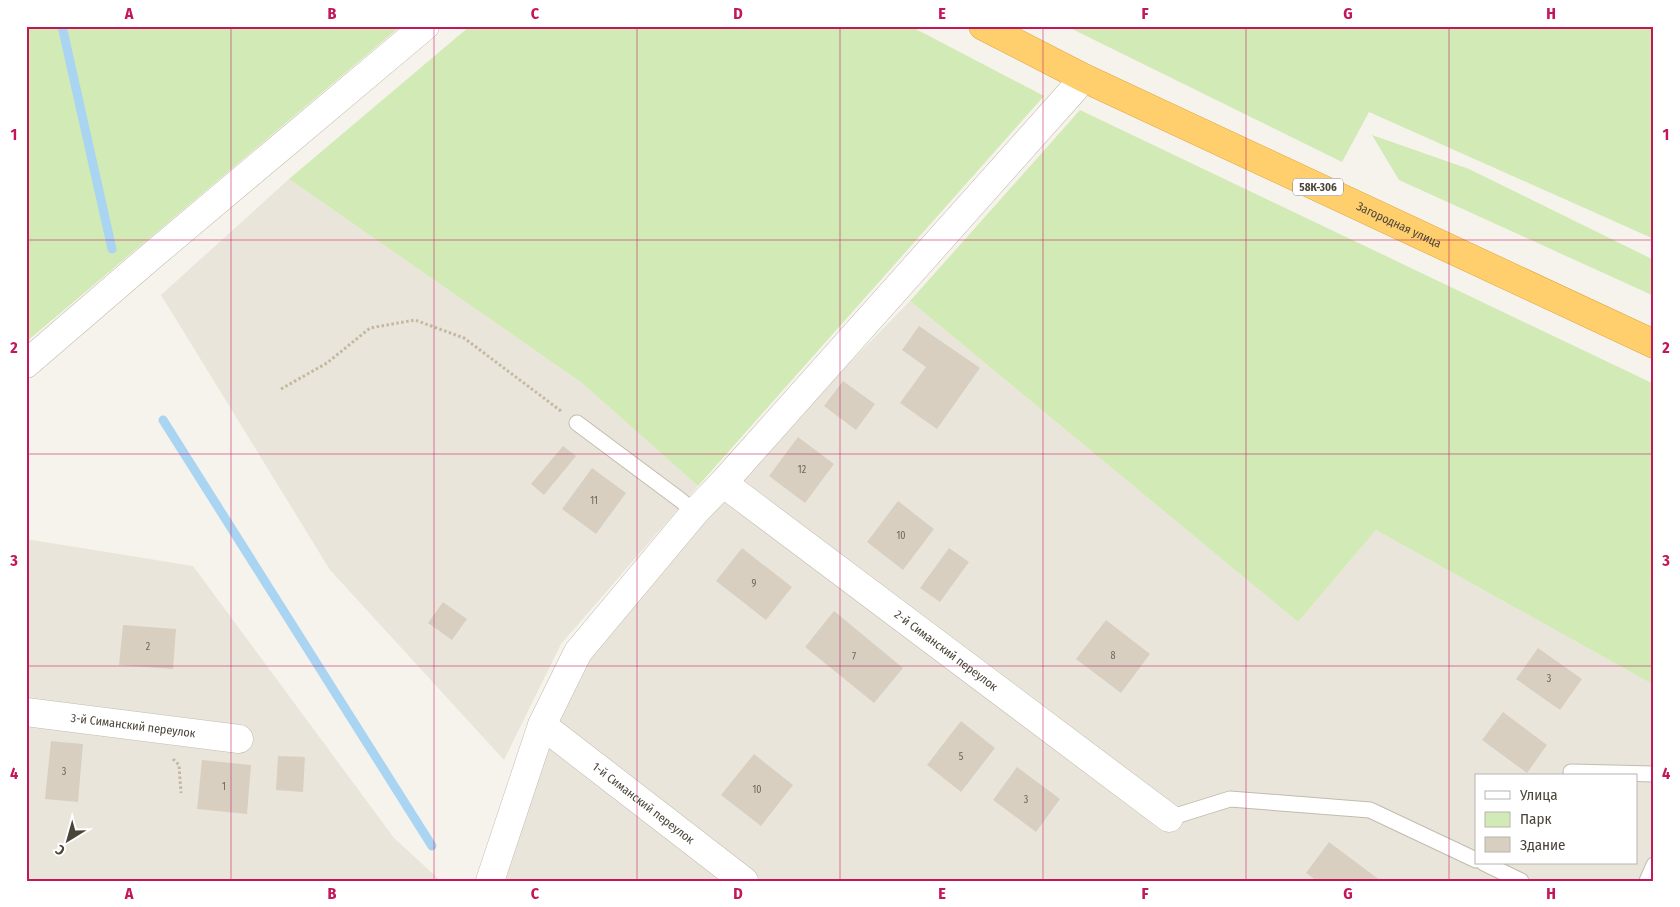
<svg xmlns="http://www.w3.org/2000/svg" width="1680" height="907" viewBox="0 0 1680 907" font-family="'Fira Sans Condensed',sans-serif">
  <rect width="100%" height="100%" fill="#f6f3ec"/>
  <path fill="#eae5da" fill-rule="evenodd" d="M289,179L582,383L698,486L561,644L504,760L330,570L161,295Z
    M910,301L1298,622L1376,530L1654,685V881H498L549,723L585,654L700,516ZM1476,776H1636V863H1476Z
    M26,539L193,566L394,838L441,881H26Z"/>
  <path fill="#d2eab5" d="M26,26H401L26,342Z
    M470,26H910L1044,96L698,486L582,383L289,179Z
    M1066,26H1654V239L1369,112L1342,162Z
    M1080,110L1654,384V685L1376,530L1298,622L910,301Z
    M1372,135L1469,169L1654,260V296L1399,180Z"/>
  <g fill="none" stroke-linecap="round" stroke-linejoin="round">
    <path stroke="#a9d4f2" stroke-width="9" d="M62,26L112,249
      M163,420L432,846"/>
  </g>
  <path fill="#d8cfc1" d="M919,326L980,368L937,429L900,403L926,367L902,350Z
    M843,381L875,404L856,430L824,406Z
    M798,437L834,464L805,503L769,476Z
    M563,446L576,456L544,495L531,484Z
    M592,468L626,493L596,534L562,509Z
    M898,501L934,529L903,570L867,542Z
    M742,548L792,587L766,620L716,581Z
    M949,548L969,562L940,602L920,588Z
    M443,602L467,619L452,640L428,623Z
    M834,611L903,668L874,703L805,647Z
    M1106,620L1150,654L1121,693L1076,659Z
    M123,625L176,629L173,669L119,665Z
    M1538,648L1582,679L1560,710L1516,679Z
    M1503,712L1547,745L1527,773L1482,740Z
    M961,721L995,748L961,792L927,765Z
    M51,741L83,744L78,802L45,799Z
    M754,754L793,785L761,826L721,795Z
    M278,756L305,757L303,792L276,790Z
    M202,760L251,765L247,814L197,809Z
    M1017,767L1060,799L1036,832L993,800Z
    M1329,842L1381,881H1317L1306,873Z"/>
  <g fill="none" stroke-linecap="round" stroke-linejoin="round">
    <defs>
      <path id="lane" d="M577,423L679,499L695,512
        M1571,772L1654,774
        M1169,818L1230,799L1370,810L1476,860
        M1484,863L1521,881
        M1647,881L1654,865"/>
      <g id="street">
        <path d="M26,364L155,253L425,26"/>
        <path id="s1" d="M723,483L1169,818"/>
        <path id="s2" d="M26,712L239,739"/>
        <path id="s3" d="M542,725L744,881"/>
        <path d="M490,881L542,725L578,652L695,512L723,483L1084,78"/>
      </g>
      <g id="highway">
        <path id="s4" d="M983,26L1084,78L1654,344"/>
      </g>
    </defs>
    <use href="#lane" stroke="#c2bbae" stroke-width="17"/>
    <use href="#street" stroke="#c2bbae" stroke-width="29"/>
    <use href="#highway" stroke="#e0a43c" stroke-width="29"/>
    <path stroke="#c4b79f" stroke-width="3" stroke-dasharray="2.5 2.5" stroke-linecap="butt" d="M281,389L327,363L370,328L415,320L464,338L561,411
      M173,759L179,765L181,793"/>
    <use href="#lane" stroke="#fff" stroke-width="15"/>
    <use href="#street" stroke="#fff" stroke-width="28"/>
    <use href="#highway" stroke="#ffcf6e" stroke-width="28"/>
  </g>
  <path fill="none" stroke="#c2185b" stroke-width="1" stroke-opacity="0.55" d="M231,26V881M434,26V881M637,26V881M840,26V881M1043,26V881M1246,26V881M1449,26V881M26,240H1654M26,454H1654M26,666H1654"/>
  <g text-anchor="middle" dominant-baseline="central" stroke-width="4.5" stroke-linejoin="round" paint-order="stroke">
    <g font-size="10" fill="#6e675b">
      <text x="802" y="470">12</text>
      <text x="594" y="501">11</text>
      <text x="901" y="536">10</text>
      <text x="754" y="584">9</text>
      <text x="148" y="647">2</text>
      <text x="1113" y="656">8</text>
      <text x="854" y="657">7</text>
      <text x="1549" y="679">3</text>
      <text x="961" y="757">5</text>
      <text x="64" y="772">3</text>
      <text x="224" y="787">1</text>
      <text x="757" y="790">10</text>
      <text x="1026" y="800">3</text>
    </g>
    <rect fill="#fff" stroke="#817c74" stroke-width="1" x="1293" y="178.5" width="50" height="17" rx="4"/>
    <g font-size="11" font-weight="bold" fill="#4b4439">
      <text x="1318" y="187">58К-306</text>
    </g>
    <g font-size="12" fill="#4b4439" stroke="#fff">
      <text stroke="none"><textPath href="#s4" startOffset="461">Загородная улица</textPath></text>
      <text stroke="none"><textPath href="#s1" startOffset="279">2-й Симанский переулок</textPath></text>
      <text stroke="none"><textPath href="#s2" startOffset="108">3-й Симанский переулок</textPath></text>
      <text stroke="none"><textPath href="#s3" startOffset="128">1-й Симанский переулок</textPath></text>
    </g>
  </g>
  <rect width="1680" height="907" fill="none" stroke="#ffffff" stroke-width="55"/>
  <rect x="1475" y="774" width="162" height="90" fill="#ffffff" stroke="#b7b4b0"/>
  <rect x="1485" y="791" width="25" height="8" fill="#ffffff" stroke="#b7b4b0"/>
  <text x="1520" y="800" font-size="15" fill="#4b4439">Улица</text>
  <rect x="1485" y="812" width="25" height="15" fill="#d2eab5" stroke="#b7b4b0"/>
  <text x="1520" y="824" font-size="15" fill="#4b4439">Парк</text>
  <rect x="1485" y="837" width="25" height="15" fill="#d8cfc1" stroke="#b7b4b0"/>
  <text x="1520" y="850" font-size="15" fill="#4b4439">Здание</text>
  <g transform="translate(68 840) rotate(217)" stroke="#ffffff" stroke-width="4" paint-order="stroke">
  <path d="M0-4L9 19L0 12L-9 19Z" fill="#4b4439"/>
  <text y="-8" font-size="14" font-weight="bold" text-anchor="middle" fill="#4b4439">С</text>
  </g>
  <rect x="28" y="28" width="1624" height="852" fill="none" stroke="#c2185b" stroke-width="2"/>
  <g font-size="16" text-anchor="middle" font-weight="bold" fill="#c2185b">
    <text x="129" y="19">A</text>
    <text x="332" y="19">B</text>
    <text x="535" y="19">C</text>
    <text x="738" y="19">D</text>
    <text x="942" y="19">E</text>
    <text x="1145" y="19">F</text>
    <text x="1348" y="19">G</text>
    <text x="1551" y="19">H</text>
    <text x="14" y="140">1</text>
    <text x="1666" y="140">1</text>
    <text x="14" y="353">2</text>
    <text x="1666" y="353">2</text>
    <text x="14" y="566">3</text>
    <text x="1666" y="566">3</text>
    <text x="14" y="779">4</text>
    <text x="1666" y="779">4</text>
    <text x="129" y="899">A</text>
    <text x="332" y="899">B</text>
    <text x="535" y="899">C</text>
    <text x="738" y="899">D</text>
    <text x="942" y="899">E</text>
    <text x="1145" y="899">F</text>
    <text x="1348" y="899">G</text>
    <text x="1551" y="899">H</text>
  </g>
</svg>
